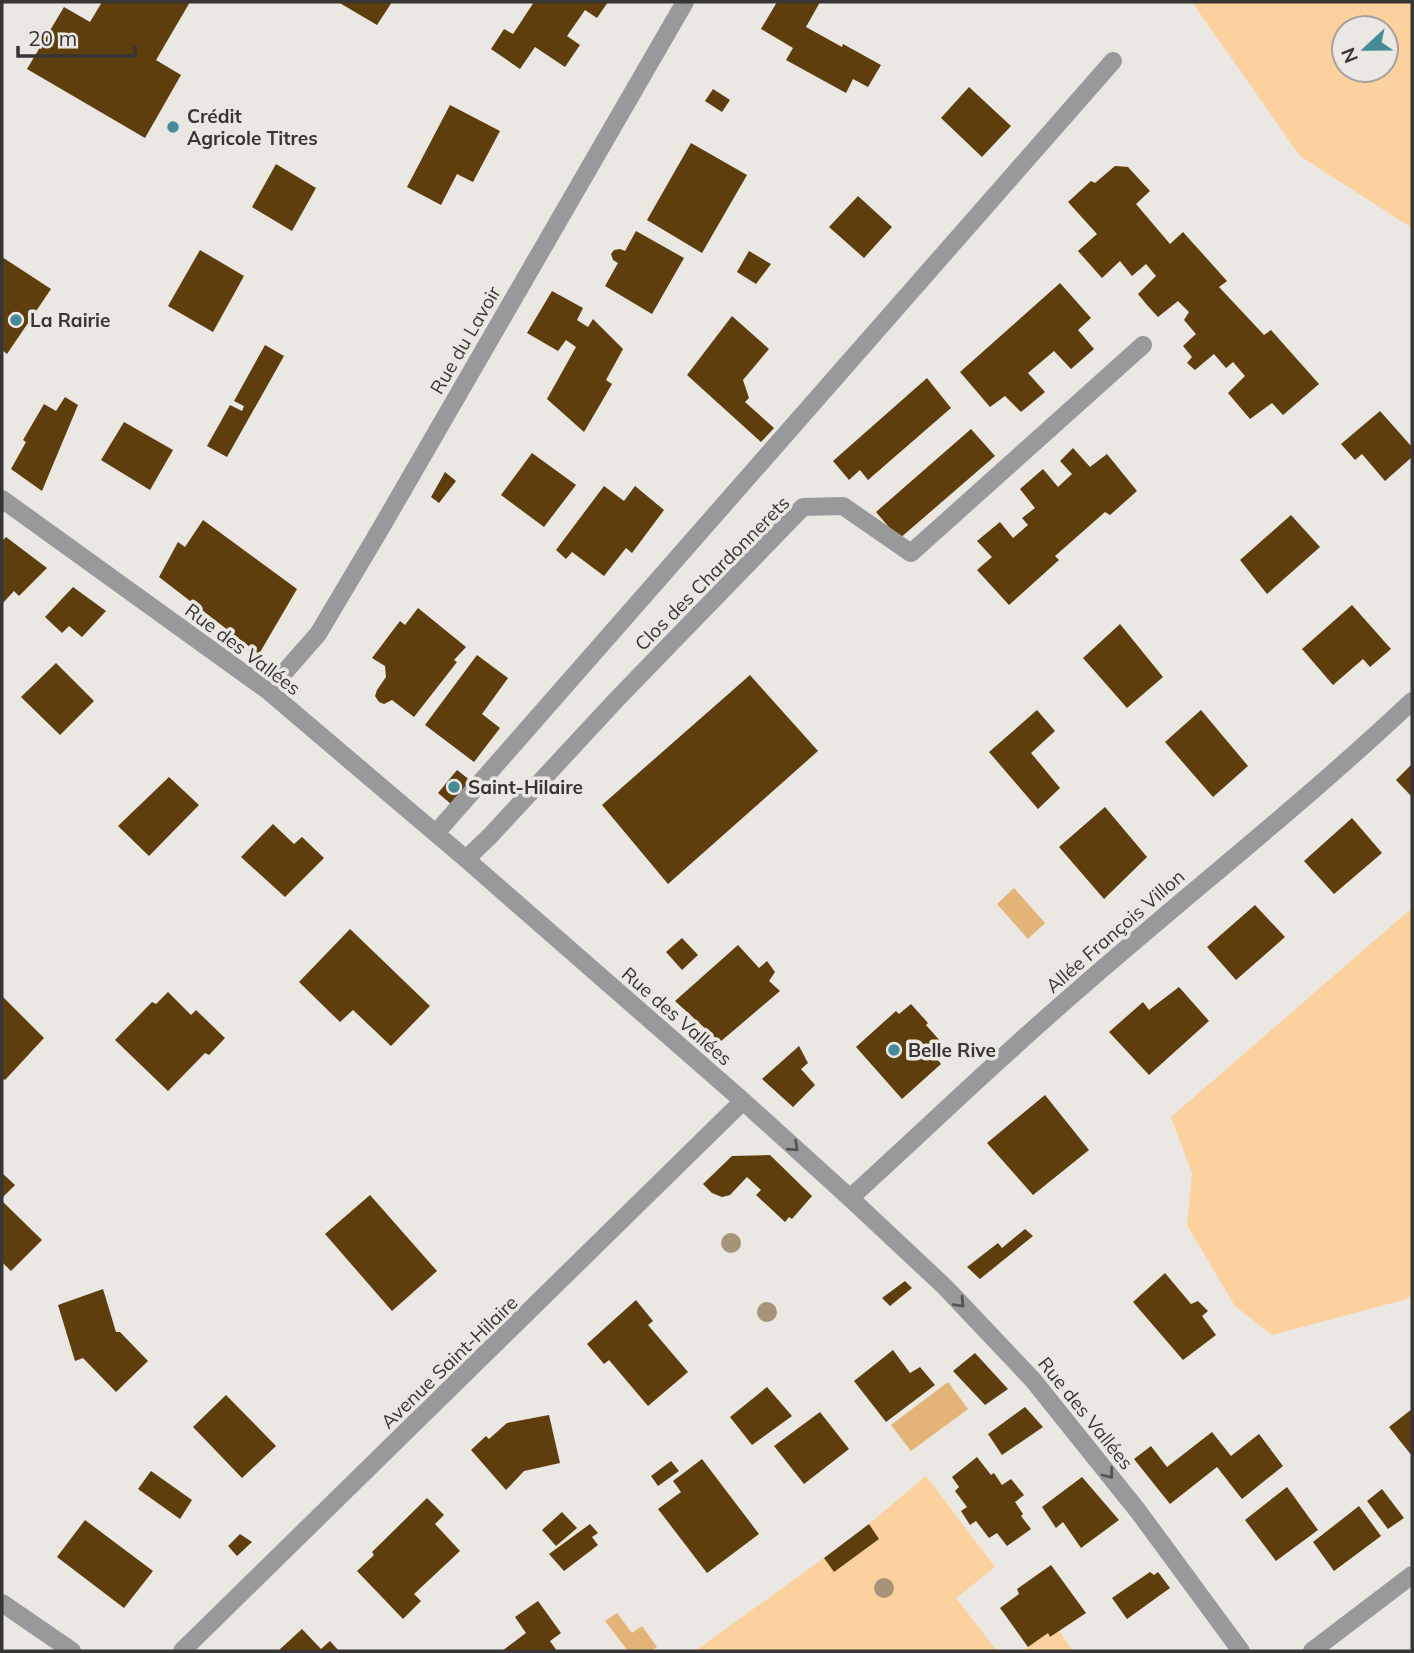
<svg xmlns="http://www.w3.org/2000/svg" width="1414" height="1653" viewBox="0 0 1414 1653" font-family="Mulish,sans-serif">
  <rect width="100%" height="100%" fill="#ebe7e3"/>
  <path fill="#fcd19d" fill-rule="evenodd" d="M1192,2H1412V228L1300,156ZM1344,28H1386V70H1344Z
    M1412,908V1295L1407,1299L1272,1335L1235,1306L1187,1225L1192,1173L1171,1117Z
    M926,1476L995,1567L956,1598L997,1651H695L824,1558L834,1572L879,1539L869,1524Z
    M1059,1631L1073,1651H1023L1048,1633L1050,1637Z"/>
  <path fill="#e3b377" d="M1014,888L1045,923L1028,939L997,904Z
    M948,1382L968,1409L911,1451L891,1425Z
    M617,1613L632,1633L642,1626L657,1647L651,1651H628L605,1621Z"/>
  <path fill="#5e3e0d" d="M102,2H190L156,60L181,75L145,138L27,69L64,7L90,22Z
    M338,2H392L377,25Z
    M534,2H608L597,18L585,10L567,36L580,45L565,67L535,47L520,69L491,49L504,29L513,34Z
    M777,2H820L806,27L842,47L843,44L881,65L868,87L853,79L846,93L786,60L793,48L761,29Z
    M969,87L1011,126L982,157L941,118Z
    M713,89L730,100L722,112L705,101Z
    M450,105L500,131L473,182L457,174L441,205L407,187Z
    M691,143L747,175L702,253L647,220Z
    M276,164L316,188L292,231L252,207Z
    M1115,166L1128,167L1150,191L1136,204L1170,244L1183,232L1227,281L1219,287L1264,335L1271,330L1319,384L1283,415L1272,403L1250,419L1228,393L1245,376L1233,362L1226,368L1214,354L1195,370L1187,363L1192,357L1183,346L1196,334L1184,320L1189,312L1178,301L1158,317L1147,305L1138,294L1156,276L1146,264L1132,276L1120,261L1102,278L1078,251L1097,234L1068,202L1091,181L1095,183Z
    M858,196L892,227L864,258L829,227Z
    M636,231L684,258L652,314L605,286L618,263L613,260L611,254L614,250L620,249L625,251Z
    M200,250L244,276L213,332L168,306Z
    M749,251L771,264L756,284L737,272Z
    M2,257L51,289L7,354L2,350Z
    M1060,283L1091,318L1078,330L1094,349L1071,369L1054,351L1028,373L1045,392L1021,412L1005,396L990,407L960,372Z
    M552,291L583,308L577,320L588,327L593,319L623,349L606,380L612,384L584,432L547,399L576,347L566,340L558,351L527,333Z
    M732,316L769,349L743,380L749,398L745,402L774,428L761,442L687,375Z
    M265,345L284,356L227,457L207,446L230,405L242,411L244,406L234,401Z
    M927,378L951,408L868,480L860,470L849,480L833,461Z
    M65,397L78,405L42,491L11,469L26,442L23,440L44,404L56,411Z
    M1380,411L1412,447V457L1385,481L1362,454L1355,460L1341,444Z
    M124,422L173,450L150,490L101,460Z
    M971,429L995,456L899,539L876,512Z
    M1073,448L1090,467L1107,454L1137,491L1110,515L1105,512L1055,556L1059,560L1009,605L977,570L992,557L977,541L1000,522L1013,538L1028,525L1022,518L1035,508L1020,489L1043,469L1058,487L1072,474L1060,461Z
    M532,453L576,485L544,527L501,495Z
    M445,472L456,481L439,503L431,497Z
    M604,486L624,501L635,486L664,510L632,553L626,548L604,576L572,552L566,559L556,550Z
    M1291,515L1320,547L1267,594L1240,560Z
    M203,520L297,589L259,654L159,577L178,542L185,547Z
    M6,537L47,568L19,596L14,591L2,604V541Z
    M73,587L106,611L82,637L69,626L62,633L45,617Z
    M1352,605L1391,649L1370,667L1363,659L1333,685L1302,649Z
    M418,608L466,647L454,660L457,662L414,717L392,700L384,704L379,702L375,696L377,690L386,677L385,666L372,658L400,621L405,625Z
    M1120,624L1163,677L1127,708L1083,658Z
    M477,655L508,678L482,714L500,728L474,762L425,725Z
    M56,663L94,701L60,735L21,697Z
    M750,675L818,751L668,884L602,805Z
    M1037,710L1055,731L1031,753L1060,788L1038,809L989,752Z
    M1201,710L1248,766L1213,797L1165,742Z
    M1412,764V797L1396,780Z
    M457,770L471,781L451,804L438,793Z
    M169,777L199,805L149,856L118,826Z
    M1105,807L1147,857L1104,899L1059,847Z
    M1352,818L1382,853L1334,894L1304,861Z
    M273,824L294,844L302,837L324,858L285,897L241,857Z
    M1255,905L1285,937L1236,980L1207,947Z
    M350,929L430,1006L391,1046L353,1010L340,1022L299,982Z
    M682,938L698,955L682,970L666,952Z
    M738,945L759,968L767,961L775,972L769,981L780,991L720,1042L675,1001Z
    M1179,987L1209,1021L1149,1075L1109,1032L1143,1002L1149,1010Z
    M168,992L191,1015L196,1010L225,1038L209,1055L205,1053L168,1091L115,1040L152,1002L156,1004Z
    M2,996L44,1038L5,1080L2,1078Z
    M911,1004L928,1023L926,1025L942,1043L932,1053L941,1064L902,1099L856,1047L896,1011L899,1014Z
    M799,1046L808,1063L801,1069L815,1085L793,1107L762,1079Z
    M1045,1095L1089,1150L1033,1195L987,1143Z
    M770,1155L812,1196L792,1219L789,1217L785,1222L756,1195L761,1190L747,1177L730,1195L722,1197L712,1193L703,1184L732,1156Z
    M2,1173L15,1185L2,1198Z
    M370,1195L437,1271L392,1311L325,1234Z
    M2,1201L42,1240L11,1271L2,1262Z
    M1025,1229L1033,1236L980,1279L967,1267L998,1243L1002,1248Z
    M1165,1273L1191,1304L1198,1301L1208,1311L1202,1316L1216,1335L1183,1360L1133,1302Z
    M905,1281L912,1288L890,1306L882,1298Z
    M103,1289L116,1332H120L148,1361L116,1392L83,1358L75,1361L58,1305Z
    M636,1300L653,1321L648,1325L688,1372L648,1406L609,1360L604,1364L587,1344Z
    M893,1350L910,1373L920,1367L935,1385L886,1422L854,1381Z
    M975,1353L1008,1389L985,1405L953,1371Z
    M767,1387L792,1416L752,1445L730,1417Z
    M226,1395L276,1446L242,1478L193,1427Z
    M1025,1407L1043,1427L1002,1455L988,1434Z
    M1412,1409V1456L1389,1427Z
    M820,1412L849,1449L804,1484L774,1446Z
    M549,1415L560,1463L524,1471L506,1490L471,1450L486,1436L489,1439L507,1423Z
    M1212,1432L1231,1456L1259,1434L1283,1466L1242,1499L1217,1467L1170,1504L1134,1459L1151,1446L1167,1467Z
    M977,1457L991,1475L994,1473L1002,1485L1011,1479L1024,1495L1015,1502L1023,1514L1021,1516L1031,1529L1007,1546L997,1533L989,1538L976,1521L970,1525L961,1511L967,1507L955,1491L959,1487L952,1477Z
    M702,1459L759,1534L707,1573L658,1509L681,1492L673,1481Z
    M671,1461L679,1471L658,1486L651,1476Z
    M151,1471L192,1500L180,1519L138,1489Z
    M1082,1477L1119,1520L1081,1548L1063,1522L1056,1528L1042,1507Z
    M1287,1487L1318,1530L1276,1561L1245,1520Z
    M1382,1489L1404,1518L1388,1529L1367,1501Z
    M427,1498L444,1515L435,1524L460,1551L414,1594L421,1601L403,1619L357,1571L374,1555L372,1552Z
    M1359,1506L1381,1536L1334,1571L1313,1542Z
    M562,1512L577,1528L556,1546L542,1530Z
    M85,1520L153,1571L124,1608L57,1557Z
    M590,1524L598,1533L592,1537L598,1545L564,1571L549,1554Z
    M869,1524L879,1539L834,1572L824,1558Z
    M240,1534L252,1542L237,1556L228,1546Z
    M1051,1565L1086,1613L1050,1637L1048,1633L1028,1647L1000,1608L1019,1594L1017,1589Z
    M1150,1572L1154,1575L1158,1572L1170,1588L1127,1619L1112,1598Z
    M538,1601L561,1633L550,1641L557,1651H502L526,1633L515,1617Z
    M302,1629L321,1649L330,1641L339,1651H278Z"/>
  <g fill="none" stroke-linecap="round" stroke-linejoin="round">
    <path stroke="#97999a" stroke-width="18" d="M2,499L267,690L466,859L743,1101L850,1198L945,1287L1033,1380L1138,1511L1241,1651
      M267,690L282,675L318,634L381,528L685,2
      M436,833L1113,61
      M466,859L490,836L617,699L803,507L843,506L911,553L1143,345
      M850,1198C926,1129 1000,1057 1078,990C1189,893 1305,802 1412,701
      M2,1603L72,1651
      M182,1651L743,1101
      M1312,1651L1412,1575"/>
  </g>
  <g fill="#a79378">
    <circle cx="731" cy="1243" r="10"/>
    <circle cx="767" cy="1312" r="10"/>
    <circle cx="884" cy="1588" r="10"/>
  </g>
  <defs><path id="oneway-chevron" d="M-2-3.5L2.5 0L-2 3.5" fill="none" stroke-width="1.6" stroke-linecap="round" stroke-linejoin="round" transform="scale(1.75)"/></defs>
  <g stroke="#545453">
    <use href="#oneway-chevron" transform="translate(794 1147) rotate(42)"/>
    <use href="#oneway-chevron" transform="translate(960 1303) rotate(46)"/>
    <use href="#oneway-chevron" transform="translate(1109 1474) rotate(52)"/>
  </g>
  <g fill="#478b99" stroke="#ebe7e3" stroke-width="2.5">
    <circle cx="173" cy="127" r="7"/>
    <circle cx="16" cy="320" r="7"/>
    <circle cx="454" cy="787" r="7"/>
    <circle cx="894" cy="1050" r="7"/>
  </g>
  <g text-anchor="middle" dominant-baseline="central" stroke-width="7" stroke-linejoin="round" paint-order="stroke">
    <g font-size="19" font-weight="bold" fill="#373634" stroke="#ebe7e3" text-anchor="start">
      <text x="187" y="116">Crédit<tspan x="187" dy="22">Agricole Titres</tspan></text>
      <text x="30" y="320">La Rairie</text>
      <text x="468" y="787">Saint-Hilaire</text>
      <text x="908" y="1050">Belle Rive</text>
    </g>
    <g font-size="19" fill="#373634" stroke="#ebe7e3">
      <text transform="translate(465 340) rotate(-60)">Rue du Lavoir</text>
      <text transform="translate(712 573) rotate(-45)">Clos des Chardonnerets</text>
      <text transform="translate(243 649) rotate(37)">Rue des Vallées</text>
      <text transform="translate(1115 931) rotate(-41)">Allée François Villon</text>
      <text transform="translate(677 1016) rotate(41)">Rue des Vallées</text>
      <text transform="translate(449 1362) rotate(-44)">Avenue Saint-Hilaire</text>
      <text transform="translate(1086 1413) rotate(51)">Rue des Vallées</text>
    </g>
  </g>
  <rect width="1414" height="1653" fill="none" stroke="#373634" stroke-width="7"/>
  <g transform="translate(1365 49) rotate(248)"><circle r="33" fill="#ebe7e3" stroke="#a3a09d" stroke-width="2"/>
  <path d="M0-5L12 26L0 18L-12 26Z" fill="#478b99"/>
  <text y="-10" font-size="19" font-weight="bold" text-anchor="middle" fill="#373634">N</text>
  </g>
  <path d="M18 46v10h117v-10" fill="none" stroke="#373634" stroke-width="3.5"/>
  <text x="28" y="46" font-size="21" fill="#373634" stroke="#ebe7e3" stroke-width="5" paint-order="stroke">20 m</text>
</svg>
